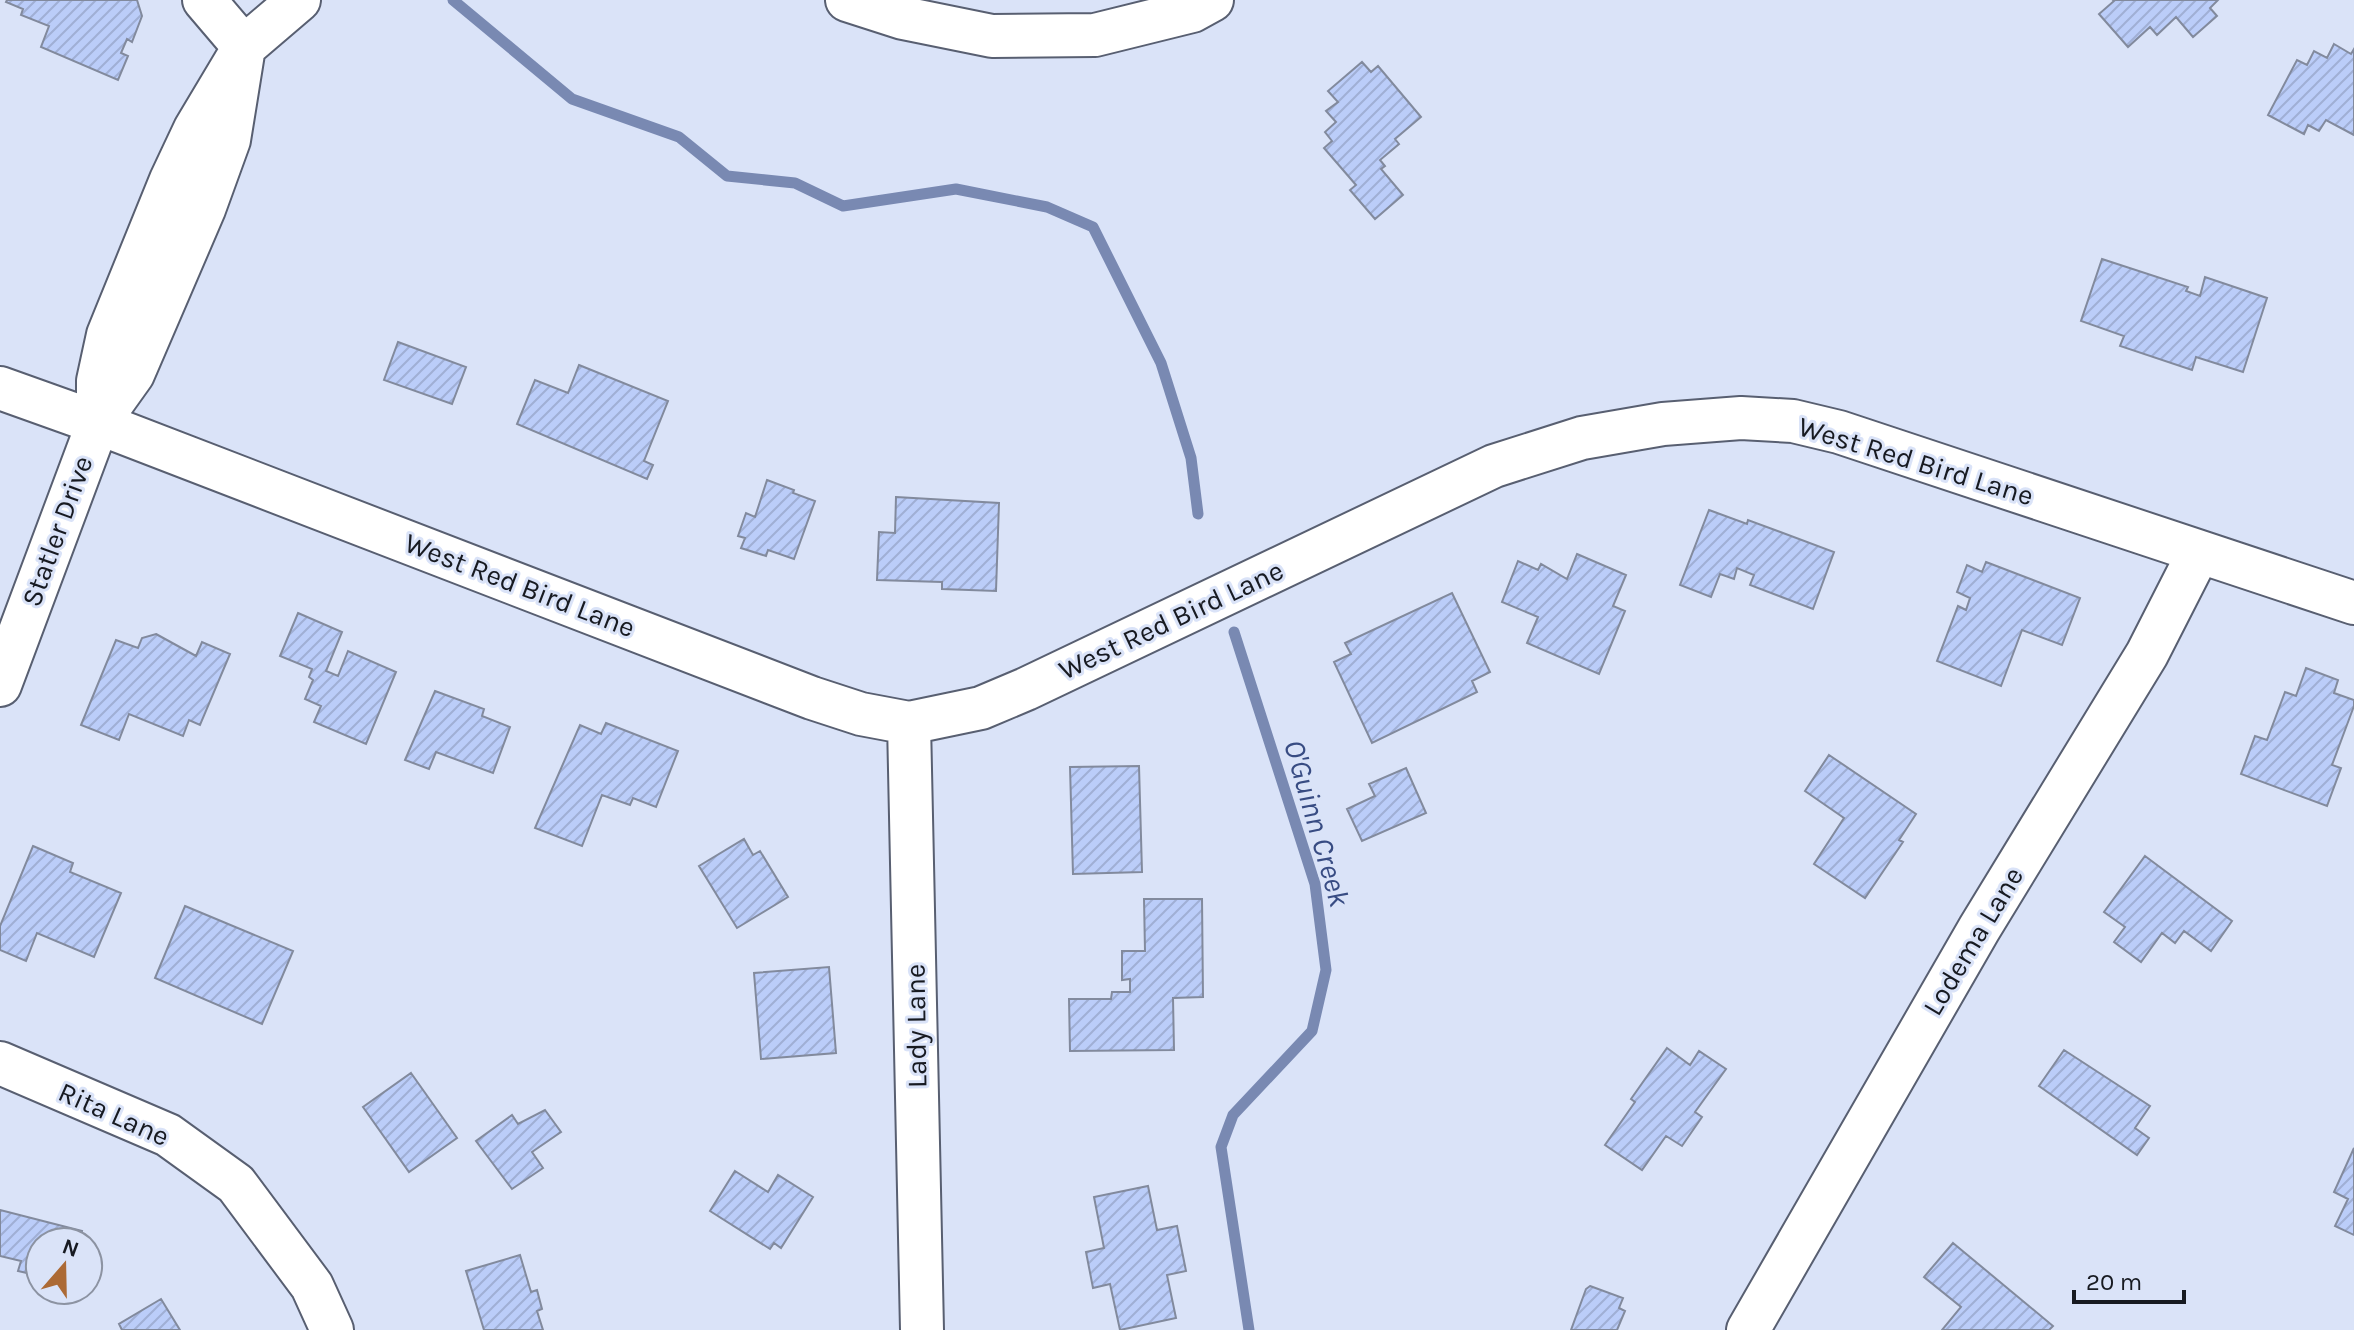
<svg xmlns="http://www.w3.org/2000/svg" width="2354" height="1330" viewBox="0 0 2354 1330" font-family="Karla,sans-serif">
  <defs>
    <pattern id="building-hatch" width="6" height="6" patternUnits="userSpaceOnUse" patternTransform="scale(2)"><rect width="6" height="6" fill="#bbcdf9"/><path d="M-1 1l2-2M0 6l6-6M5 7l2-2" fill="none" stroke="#a0afd5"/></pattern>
  </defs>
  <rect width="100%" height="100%" fill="#dae3f8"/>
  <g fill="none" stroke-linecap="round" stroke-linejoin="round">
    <path stroke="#7989b2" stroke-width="11" d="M453,0L572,99L679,137L727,176L795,183L843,206L956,189L1047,207L1093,227L1161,363L1191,458L1198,514
      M1234,632L1315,884L1326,970L1312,1031L1233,1115L1221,1147L1249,1330"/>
  </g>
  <path fill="url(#building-hatch)" stroke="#828a9d" stroke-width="2" d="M7,0H137L142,16L132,42L127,39L121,53L128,56L118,80L41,47L49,26L21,15L23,9L6,2Z
    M2113,0H2218L2210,8L2217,16L2193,37L2176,17L2157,35L2150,27L2128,47L2099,14L2114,1Z
    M2334,44L2351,54L2354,49V135L2326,120L2319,131L2308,125L2304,134L2268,115L2297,60L2307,65L2314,51L2327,58Z
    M1362,62L1371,72L1378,66L1421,117L1395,139L1399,144L1380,160L1385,166L1381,169L1403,195L1375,219L1350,190L1356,185L1324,148L1332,141L1325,132L1336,122L1326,111L1338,102L1328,91Z
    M2102,259L2188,287L2186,291L2200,296L2205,277L2267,298L2243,372L2196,357L2192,370L2120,346L2124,336L2081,321Z
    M398,342L466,367L452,404L384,380Z
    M579,365L668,401L644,461L653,465L647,479L517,424L535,380L568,393Z
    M767,480L794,490L793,493L815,501L794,559L768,550L766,556L741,548L745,538L738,536L746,513L755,517Z
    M896,497L999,503L996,591L942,589V582L877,580L879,532L895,533Z
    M1709,510L1747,524L1748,520L1834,552L1813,609L1750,585L1754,575L1737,568L1734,579L1720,574L1711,597L1680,585Z
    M1577,554L1626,575L1613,606L1625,611L1599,674L1527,643L1538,617L1502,602L1518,561L1538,570L1541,564L1567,579Z
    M1986,562L2080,598L2062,645L2022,630L2001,686L1937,661L1958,606L1966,610L1970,598L1957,592L1967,565L1982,572Z
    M1452,593L1490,672L1472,681L1477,692L1372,743L1334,662L1351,654L1345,643Z
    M298,613L342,632L326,671L338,676L348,651L396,672L366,744L314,722L321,706L305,699L313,680L309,677L312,669L280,656Z
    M156,634L196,656L202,642L230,654L200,725L189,720L183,736L129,714L119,740L81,725L116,640L138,648L142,638Z
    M2306,668L2338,680L2334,693L2354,700V706L2332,765L2341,768L2327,806L2241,774L2255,736L2267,740L2285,692L2296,696Z
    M435,691L484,709L482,716L510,727L493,773L436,752L429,769L405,760Z
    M606,723L678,751L656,807L633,798L630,805L602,795L582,846L535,828L580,725L601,734Z
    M1829,755L1916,814L1899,840L1903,842L1865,898L1814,864L1844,818L1805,791Z
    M1139,766L1142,872L1073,874L1070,767Z
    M1406,768L1426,813L1362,841L1347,809L1375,796L1369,784Z
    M744,839L753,855L760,851L788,897L737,928L699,866Z
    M33,846L73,863L70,872L121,893L94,957L37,933L26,961L0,950V926Z
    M2145,856L2232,921L2211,951L2184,931L2175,943L2162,933L2141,962L2114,942L2125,927L2104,912Z
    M1144,899H1202L1203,997L1173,998L1174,1050L1070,1051L1069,999H1111L1112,992H1130V979L1122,980V951H1145Z
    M185,906L293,951L262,1024L155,978Z
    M829,967L836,1053L761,1059L754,973Z
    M1667,1048L1690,1065L1699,1051L1726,1069L1695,1112L1702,1117L1682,1146L1666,1136L1642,1170L1605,1145L1635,1102L1631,1099Z
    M2064,1050L2150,1106L2135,1128L2149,1138L2137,1155L2039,1086Z
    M411,1073L457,1138L409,1172L363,1107Z
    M545,1110L561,1132L532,1152L543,1168L512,1189L476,1141L512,1115L518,1124Z
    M2354,1148V1235L2335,1226L2348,1199L2334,1192Z
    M735,1171L768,1192L778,1175L813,1197L781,1248L774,1243L770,1249L710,1211Z
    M1148,1186L1157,1230L1177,1226L1186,1271L1167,1275L1176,1318L1120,1330L1110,1284L1093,1288L1086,1252L1104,1248L1094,1197Z
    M0,1210L82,1231L79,1242H40V1276L18,1271L21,1261L0,1256Z
    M1953,1243L2053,1326L2049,1330H1942L1961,1307L1924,1277Z
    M520,1255L531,1292L537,1290L542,1309L537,1311L543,1330H484L466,1271Z
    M1590,1286L1623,1298L1619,1308L1625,1311L1617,1330H1571L1586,1289Z
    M161,1299L180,1330H122L119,1324Z"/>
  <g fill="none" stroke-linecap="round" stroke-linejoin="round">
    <defs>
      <path id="minor" d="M204,0L244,47
        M847,0L903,18L992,36L1095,35L1192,11L1212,0
        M0,388L98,423L812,698L861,714L909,723L981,708L1026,689L1494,466L1582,438L1663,424L1741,418L1793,421L1839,432L2354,603
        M98,423V381L108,335L171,180L195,129L244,47L299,0
        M0,685L98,423L133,374L204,209L229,140L244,47
        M909,723L922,1330
        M0,1063L168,1135L236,1184L312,1286L332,1330
        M1748,1330L1979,929L2147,654L2199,552"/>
    </defs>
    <use href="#minor" stroke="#585f71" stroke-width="46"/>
    <use href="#minor" stroke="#fff" stroke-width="42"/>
  </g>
  <g text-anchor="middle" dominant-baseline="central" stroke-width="6" stroke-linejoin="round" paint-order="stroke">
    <g font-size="28" fill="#171a21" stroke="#dae3f8">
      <text transform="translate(1916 461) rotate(17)">West Red Bird Lane</text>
      <text transform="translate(57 531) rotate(-70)">Statler Drive</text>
      <text transform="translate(520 585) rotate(21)">West Red Bird Lane</text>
      <text transform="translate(1171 620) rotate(-25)">West Red Bird Lane</text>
      <text transform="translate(1973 941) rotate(-59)">Lodema Lane</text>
      <text transform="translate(916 1026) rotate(-91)">Lady Lane</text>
      <text transform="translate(114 1114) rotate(24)">Rita Lane</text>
    </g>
    <g font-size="30" font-style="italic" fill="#384c83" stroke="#dae3f8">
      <text transform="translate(1317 823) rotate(74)">O'Guinn Creek</text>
    </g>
  </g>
  <g transform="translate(64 1266) rotate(20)"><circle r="38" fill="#dae3f8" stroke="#8c93a2" stroke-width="2"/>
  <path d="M0-6L14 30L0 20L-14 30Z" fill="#ac6a35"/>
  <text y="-12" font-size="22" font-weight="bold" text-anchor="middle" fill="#171a21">N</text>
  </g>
  <path d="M2074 1290v12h110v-12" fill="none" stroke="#171a21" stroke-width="4"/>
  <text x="2086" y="1290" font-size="24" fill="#171a21" stroke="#dae3f8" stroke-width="6" paint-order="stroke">20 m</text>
</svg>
